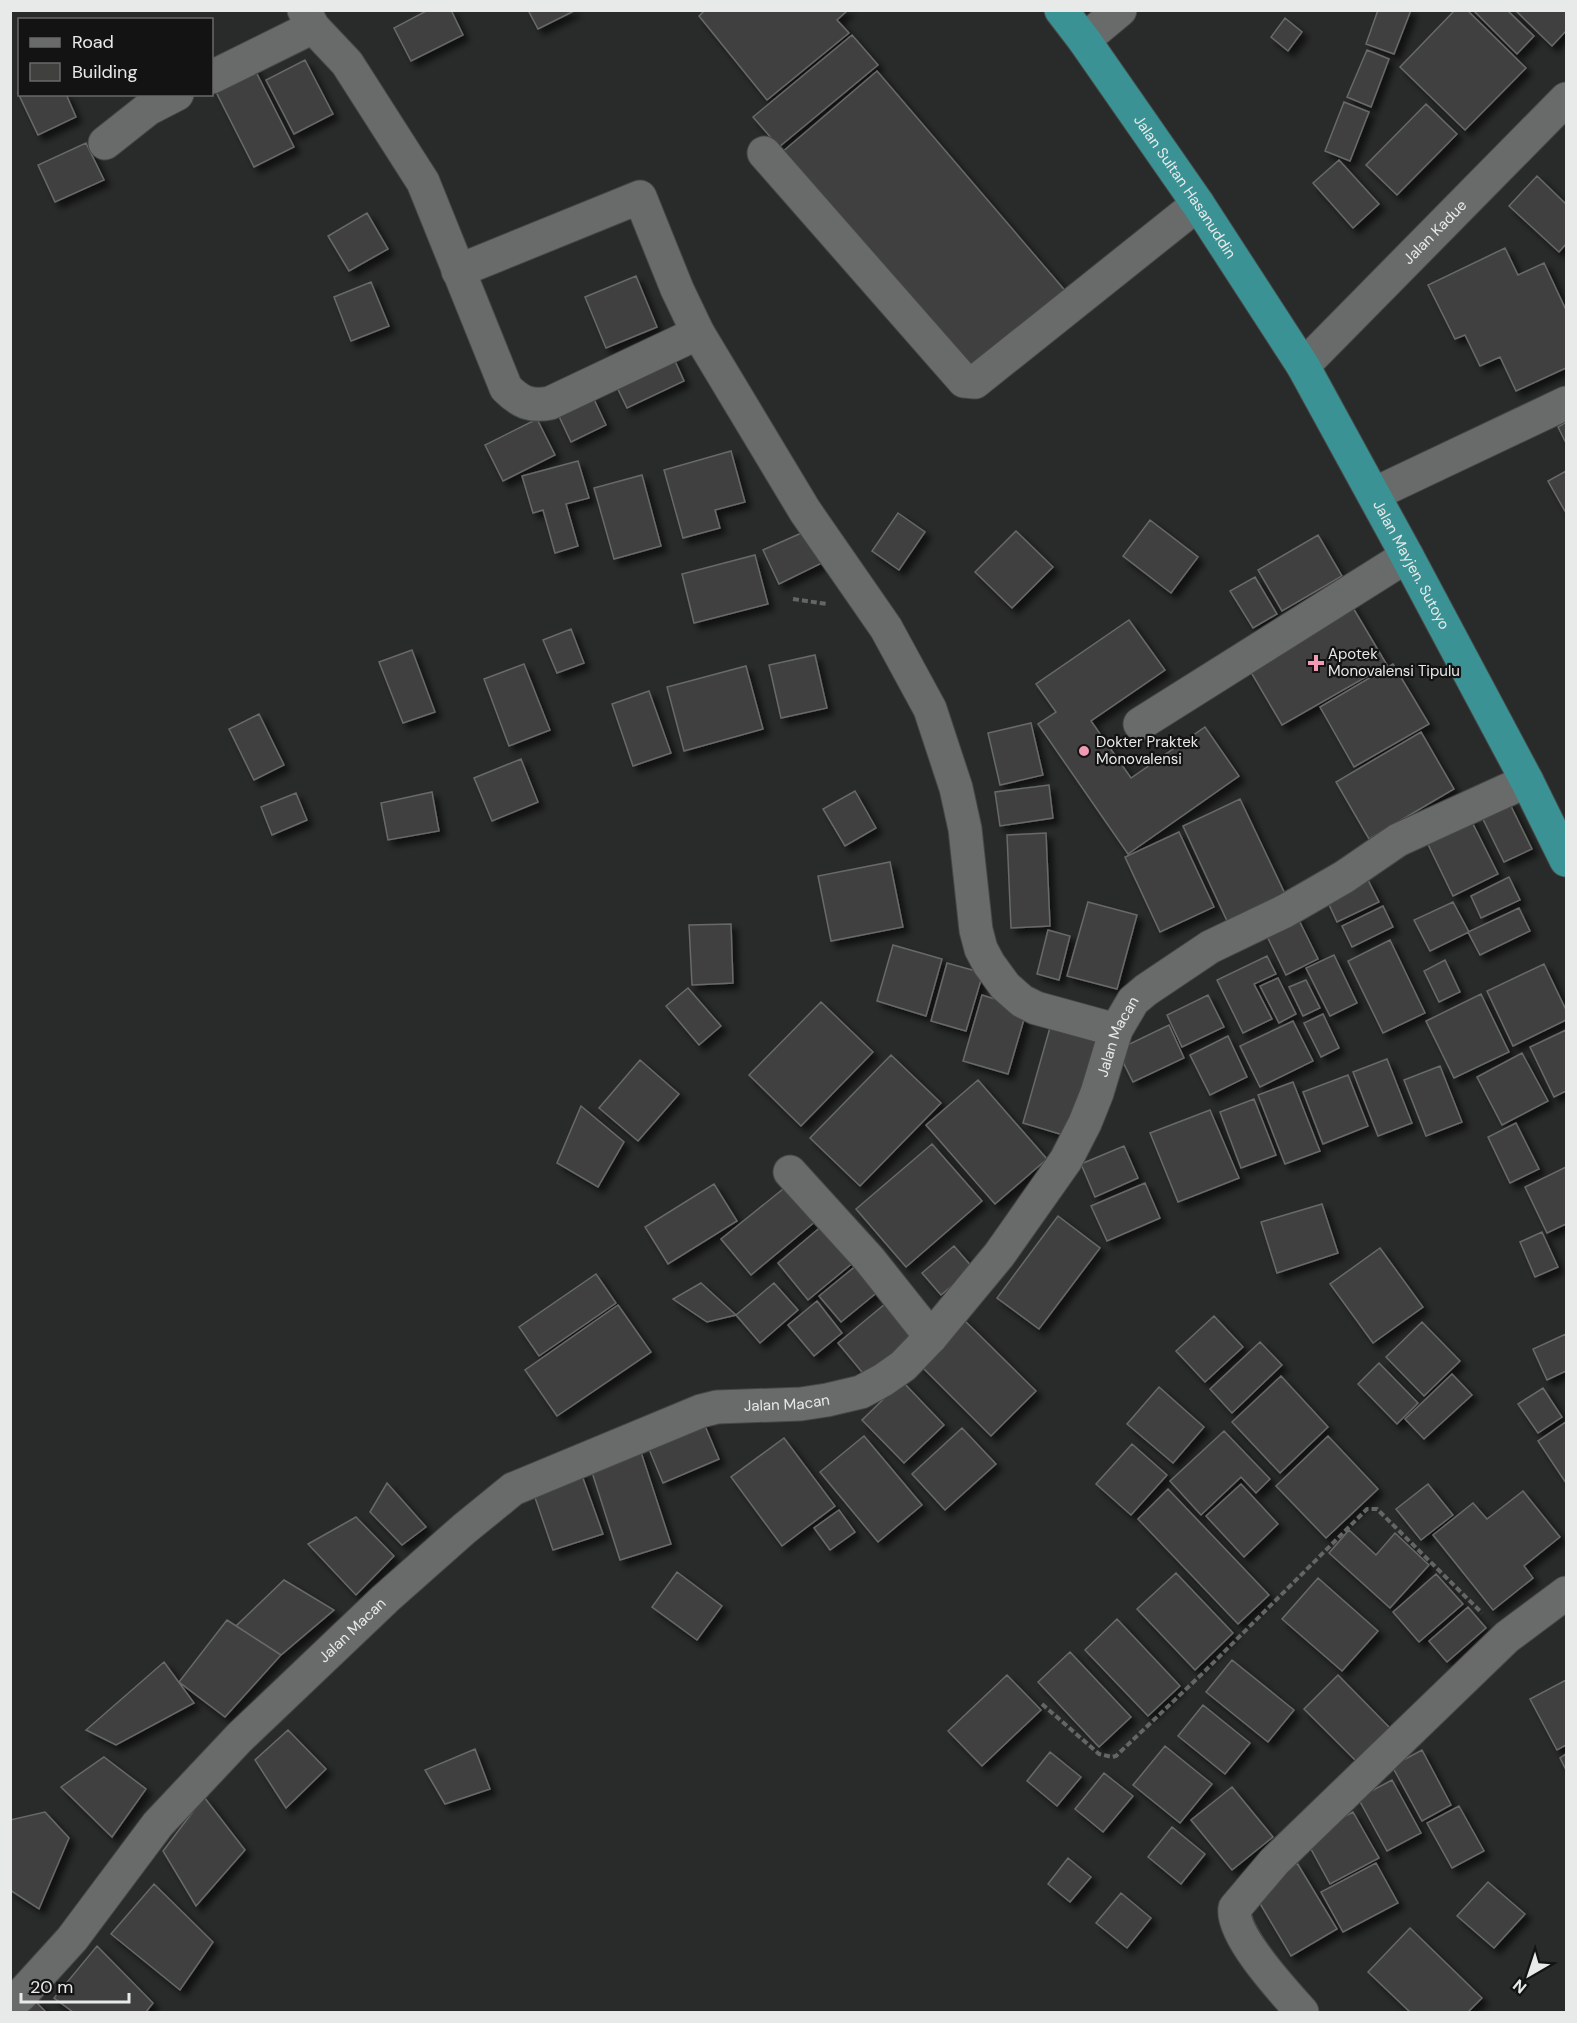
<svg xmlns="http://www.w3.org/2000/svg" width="1577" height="2023" viewBox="0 0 1577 2023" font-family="'DM Sans',sans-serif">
  <defs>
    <filter id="shadow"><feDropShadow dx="5.5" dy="5.5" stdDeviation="3" flood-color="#0009"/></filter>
  </defs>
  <rect width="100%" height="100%" fill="#282b29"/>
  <path fill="#40413f" stroke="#686967" stroke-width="1.5" filter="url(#shadow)" d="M428,10H451L463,35L411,61L394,28Z
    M528,10H576L538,29Z
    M705,10H848L837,20L849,33L767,100L699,16Z
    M1378,10H1411L1394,54L1366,44Z
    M1455,10H1467L1526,68L1465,130L1400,67Z
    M1473,10H1507L1534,36L1517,54Z
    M1515,10H1566V31L1552,46Z
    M1285,18L1302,32L1288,51L1271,37Z
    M852,35L878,65L779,147L753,117Z
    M1367,50L1389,59L1371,107L1347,97Z
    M305,60L333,114L294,134L266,80Z
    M252,64L294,147L254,167L212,84Z
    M877,71L1068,294L971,376L781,153Z
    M20,92V94H66L76,117L38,135L18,93Z
    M1344,102L1369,112L1350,161L1325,151Z
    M1426,104L1457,134L1397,195L1366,165Z
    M86,143L104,180L55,202L38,165Z
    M1339,160L1379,204L1353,228L1313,183Z
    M1537,176L1566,204V244L1559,252L1509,206Z
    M367,213L388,249L349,271L328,236Z
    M1505,248L1518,275L1544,263L1566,310V368L1516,391L1500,357L1480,366L1465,335L1455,339L1428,285Z
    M636,276L657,327L606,348L585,297Z
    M371,282L389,326L351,341L334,297Z
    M671,352L684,381L627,408L613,379Z
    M592,395L606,425L571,442L557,412Z
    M537,419L555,455L503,481L485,445Z
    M1566,422V443L1558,427Z
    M731,451L745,502L715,510L720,528L683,538L664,470Z
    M578,461L589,498L566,504L578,546L555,553L543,510L533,513L522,476Z
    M1566,471V513L1548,481Z
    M642,475L661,546L614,559L594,488Z
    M898,513L925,532L899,570L872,551Z
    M1150,520L1198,557L1171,593L1123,556Z
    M806,531L822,563L779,584L763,550Z
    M1016,531L1053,567L1012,608L975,572Z
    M1318,535L1342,576L1282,611L1258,570Z
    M755,555L768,604L694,623L682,574Z
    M1255,577L1277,614L1253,628L1230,591Z
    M1349,601L1387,665L1282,725L1245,662Z
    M1129,620L1165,670L1091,721L1131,778L1205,727L1239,776L1128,854L1038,724L1056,712L1036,684Z
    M571,629L584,663L557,673L543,640Z
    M412,650L435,712L403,723L379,662Z
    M815,655L827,708L781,718L769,665Z
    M524,664L550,730L509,746L484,679Z
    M1393,664L1429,724L1354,767L1320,707Z
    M746,666L763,729L684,751L667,687Z
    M649,691L671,753L633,766L612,704Z
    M259,714L284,765L254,780L229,729Z
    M1031,723L1043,775L1000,785L988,733Z
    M1421,732L1454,789L1369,839L1336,782Z
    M521,759L538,802L492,821L474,778Z
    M1049,785L1053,818L1000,826L995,792Z
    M855,791L876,828L845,846L823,809Z
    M432,792L439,831L388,840L381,803Z
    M296,793L307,820L272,835L261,807Z
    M1507,798L1532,849L1504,862L1479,811Z
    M1240,799L1286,896L1228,923L1183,826Z
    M1466,810L1498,874L1453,896L1422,832Z
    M1179,832L1214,907L1160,932L1125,857Z
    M1046,833L1050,926L1011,928L1007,835Z
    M890,862L903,927L831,941L818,876Z
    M1509,877L1520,900L1481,918L1471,896Z
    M1367,878L1379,902L1337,922L1326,898Z
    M1088,902L1137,915L1117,989L1067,976Z
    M1453,902L1469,932L1430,951L1414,920Z
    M1383,906L1393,927L1352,947L1342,926Z
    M1519,908L1530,931L1480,955L1468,932Z
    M1295,912L1318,959L1286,975L1263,928Z
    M731,924L733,983L692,985L689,925Z
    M1048,930L1070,936L1059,980L1037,974Z
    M1390,940L1425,1013L1383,1033L1348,961Z
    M893,945L942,959L926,1016L877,1001Z
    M1334,955L1357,1003L1330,1016L1306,968Z
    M1267,956L1276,974L1254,984L1272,1019L1243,1033L1217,980Z
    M1445,960L1460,992L1439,1002L1424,971Z
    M947,963L983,973L966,1031L931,1021Z
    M1544,964L1566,1010V1020L1513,1046L1487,991Z
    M1278,978L1296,1014L1279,1023L1260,986Z
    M1306,980L1320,1008L1303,1016L1289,987Z
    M688,988L721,1026L699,1045L666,1006Z
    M1481,994L1509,1052L1454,1078L1426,1021Z
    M982,995L1027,1009L1008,1074L963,1061Z
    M1208,995L1224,1027L1182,1047L1167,1015Z
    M821,1002L873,1052L801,1126L749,1075Z
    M1323,1014L1339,1048L1321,1057L1304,1023Z
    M1293,1021L1313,1061L1260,1087L1240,1046Z
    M1051,1024L1098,1037L1070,1137L1023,1123Z
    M1169,1025L1184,1058L1133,1082L1117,1050Z
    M1566,1030V1091L1554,1097L1530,1047Z
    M1228,1036L1247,1077L1210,1095L1190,1055Z
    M1522,1053L1548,1101L1502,1125L1477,1077Z
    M891,1055L941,1103L860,1186L810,1138Z
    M1387,1059L1412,1123L1378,1136L1353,1072Z
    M640,1060L679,1094L638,1141L599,1108Z
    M1440,1066L1462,1122L1426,1136L1404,1080Z
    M1348,1075L1368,1126L1323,1144L1303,1092Z
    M978,1080L1047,1159L995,1204L926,1125Z
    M1293,1082L1320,1151L1285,1164L1258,1095Z
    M1254,1099L1276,1155L1241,1168L1220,1112Z
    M581,1106L624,1142L598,1187L557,1163Z
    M1210,1110L1239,1178L1178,1202L1150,1133Z
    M1516,1123L1539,1169L1510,1183L1488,1137Z
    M932,1144L982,1201L906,1267L856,1209Z
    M1124,1146L1138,1178L1095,1197L1081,1164Z
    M1566,1167V1224L1547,1233L1525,1187Z
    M793,1181L822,1216L751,1275L721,1239Z
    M1145,1183L1160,1218L1107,1241L1091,1206Z
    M714,1184L737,1221L668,1264L645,1227Z
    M1322,1204L1338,1253L1277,1273L1261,1222Z
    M1058,1216L1100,1248L1039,1329L997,1298Z
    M823,1225L854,1262L808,1300L778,1263Z
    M1542,1232L1558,1267L1535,1277L1520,1242Z
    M954,1246L973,1268L941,1295L922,1273Z
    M1380,1248L1423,1307L1373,1343L1330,1284Z
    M863,1260L885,1286L841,1322L819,1296Z
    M596,1274L616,1303L539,1356L519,1327Z
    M701,1283L736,1315L707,1322L673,1299Z
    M774,1283L798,1310L760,1343L736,1315Z
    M891,1299L920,1333L866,1377L838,1343Z
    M817,1301L842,1333L814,1356L788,1325Z
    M618,1305L651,1352L557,1416L525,1370Z
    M960,1316L1036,1391L991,1436L916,1361Z
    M1214,1316L1243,1347L1205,1382L1176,1351Z
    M1422,1322L1460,1361L1424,1396L1386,1357Z
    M1566,1334V1371L1547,1380L1533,1349Z
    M1260,1342L1282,1365L1232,1413L1210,1389Z
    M1379,1363L1418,1403L1397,1424L1358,1384Z
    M1452,1374L1472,1395L1424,1439L1405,1419Z
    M1281,1376L1328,1427L1280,1473L1232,1422Z
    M902,1381L944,1425L904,1463L862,1420Z
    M1159,1387L1204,1427L1173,1463L1127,1424Z
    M1543,1388L1562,1417L1538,1433L1518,1404Z
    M700,1414L719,1459L663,1483L644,1437Z
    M1566,1422V1483L1538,1441Z
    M962,1428L996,1464L945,1510L912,1474Z
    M1224,1431L1270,1479L1256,1493L1241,1477L1201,1515L1170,1481Z
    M864,1436L922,1505L878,1542L820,1472Z
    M1328,1436L1378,1489L1326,1538L1276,1486Z
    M784,1438L835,1506L782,1546L731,1477Z
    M1132,1444L1167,1475L1131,1515L1096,1484Z
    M640,1449L671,1544L620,1560L590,1466Z
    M579,1467L603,1534L553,1550L530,1483Z
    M387,1483L426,1527L402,1545L370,1512Z
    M1241,1484L1278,1524L1244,1557L1206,1516Z
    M1428,1484L1453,1515L1421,1540L1396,1509Z
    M1168,1489L1269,1595L1238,1624L1138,1519Z
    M1523,1491L1560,1537L1524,1566L1533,1578L1493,1610L1433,1535L1473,1503L1487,1519Z
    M839,1510L855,1532L830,1550L814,1528Z
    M356,1517L394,1556L356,1595L308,1544Z
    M1349,1530L1376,1555L1395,1533L1429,1565L1390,1608L1329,1553Z
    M677,1572L722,1606L697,1640L652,1607Z
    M1176,1573L1233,1633L1195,1670L1137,1609Z
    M1436,1574L1463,1604L1419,1642L1393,1612Z
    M1318,1578L1378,1631L1342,1671L1282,1619Z
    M284,1580L334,1610L281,1655L236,1626Z
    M1468,1607L1486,1628L1447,1662L1429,1641Z
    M1117,1619L1180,1686L1148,1716L1085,1650Z
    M227,1620L281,1655L225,1717L179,1682Z
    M1070,1652L1131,1717L1099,1747L1038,1682Z
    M1232,1660L1294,1710L1268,1742L1206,1692Z
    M164,1662L194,1703L116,1745L86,1730Z
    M1007,1675L1041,1710L982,1766L948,1731Z
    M1338,1675L1390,1728L1356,1761L1304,1709Z
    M1566,1680V1745L1557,1750L1530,1699Z
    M1203,1705L1250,1743L1225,1774L1178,1736Z
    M288,1730L326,1769L286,1808L255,1760Z
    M1165,1746L1212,1784L1180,1823L1133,1785Z
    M475,1749L490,1789L445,1804L425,1770Z
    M1422,1750L1451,1805L1422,1821L1392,1766Z
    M1050,1752L1081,1777L1057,1806L1027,1781Z
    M1566,1754V1770L1560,1758Z
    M104,1757L146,1789L112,1837L61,1787Z
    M1104,1773L1133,1796L1103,1832L1075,1809Z
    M1392,1780L1421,1833L1387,1851L1358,1798Z
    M1232,1787L1273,1837L1232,1870L1191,1820Z
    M204,1797L245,1850L196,1906L163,1851Z
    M1459,1806L1484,1851L1452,1868L1427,1823Z
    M45,1812L69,1838L39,1909L10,1890V1820Z
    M1353,1812L1379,1858L1330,1884L1305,1838Z
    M1172,1827L1205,1854L1181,1884L1148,1857Z
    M1068,1858L1091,1877L1070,1902L1048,1884Z
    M1297,1863L1337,1929L1291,1956L1252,1890Z
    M1376,1863L1398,1903L1343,1932L1321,1892Z
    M1488,1882L1525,1914L1494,1948L1457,1916Z
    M154,1884L213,1942L180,1990L111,1934Z
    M1121,1893L1151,1918L1127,1948L1096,1923Z
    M1410,1928L1482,1998L1468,2012H1410L1368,1972Z
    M97,1946L153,2003L146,2012H73L54,1998Z
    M35,2001L46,2012H24Z"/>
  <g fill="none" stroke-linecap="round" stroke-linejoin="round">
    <defs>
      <g id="minor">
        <path d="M304,10L313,27L347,63L423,182L506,388C520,402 530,407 550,403L698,333"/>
        <path d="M1084,40L1120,10"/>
        <path d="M212,77L313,27"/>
        <path d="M105,143L148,109L177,94"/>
        <path d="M764,153L964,381L975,382L1198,204"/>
        <path d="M458,271L640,197L677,289L698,333L805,511L886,628L930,709L956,788L965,829L976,930L981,949L989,964L1005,986L1022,1001L1036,1008L1116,1030"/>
        <path id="s1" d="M1303,366L1566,99"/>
        <path d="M1374,494L1566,403"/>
        <path d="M1140,724L1407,556"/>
        <path d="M790,1172L869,1259L931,1337"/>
        <path id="s2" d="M10,2004L22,1994L72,1939L158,1824L239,1738L385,1599L464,1529L513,1489L701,1411L717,1407L801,1404L827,1400L861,1392L883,1380L903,1366L931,1337L999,1255L1066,1160L1085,1123L1097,1093L1116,1030L1133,1001L1146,990L1210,947L1285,911L1344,877L1398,840L1527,781"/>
        <path d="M1302,2012C1285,1993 1230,1934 1235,1908L1274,1862L1507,1637L1566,1593"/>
      </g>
      <g id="highway">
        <path id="s3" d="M1061,10L1084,40L1198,204L1303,366L1407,556L1527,781L1566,860"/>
      </g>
    </defs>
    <use href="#minor" stroke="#454746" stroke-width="35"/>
    <use href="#highway" stroke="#454746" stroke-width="35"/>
    <path stroke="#636664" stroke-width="4" stroke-dasharray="6 3" stroke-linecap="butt" d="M793,599L827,604
      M1042,1704L1099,1754L1112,1757L1116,1756L1204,1672L1367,1509H1377L1482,1613"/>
    <use href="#minor" stroke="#686b69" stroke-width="33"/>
    <use href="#highway" stroke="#3b9294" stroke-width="33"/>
  </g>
  <g fill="#f19ab3" stroke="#121312" stroke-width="2">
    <path d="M1313 654h6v6h6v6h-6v6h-6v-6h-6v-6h6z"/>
    <circle cx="1084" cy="751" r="6"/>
  </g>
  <g text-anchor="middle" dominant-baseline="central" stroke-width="4.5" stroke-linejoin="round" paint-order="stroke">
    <g font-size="15" fill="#e8eae9" stroke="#121312">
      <text stroke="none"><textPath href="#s3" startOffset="216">Jalan Sultan Hasanuddin</textPath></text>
      <text stroke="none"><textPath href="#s1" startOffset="188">Jalan Kadue</textPath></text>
      <text stroke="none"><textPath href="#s3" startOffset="657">Jalan Mayjen. Sutoyo</textPath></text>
      <text stroke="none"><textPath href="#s2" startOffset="1534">Jalan Macan</textPath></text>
      <text stroke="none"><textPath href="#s2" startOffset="1012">Jalan Macan</textPath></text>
      <text stroke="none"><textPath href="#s2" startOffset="508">Jalan Macan</textPath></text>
    </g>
    <g font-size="15" fill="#e8eae9" stroke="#121312" text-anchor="start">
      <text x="1328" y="654">Apotek<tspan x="1328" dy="17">Monovalensi Tipulu</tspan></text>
      <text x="1096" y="742">Dokter Praktek<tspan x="1096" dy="17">Monovalensi</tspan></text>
    </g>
  </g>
  <rect width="1577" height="2023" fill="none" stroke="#e8eae9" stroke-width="24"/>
  <rect x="18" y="18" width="195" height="78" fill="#121312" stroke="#686968" stroke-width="1.5"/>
  <rect x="30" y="38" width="30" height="9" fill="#686b69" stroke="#686968" stroke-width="1.5"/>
  <text x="72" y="48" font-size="18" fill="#e8eae9">Road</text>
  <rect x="30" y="63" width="30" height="18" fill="#40413f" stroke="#686968" stroke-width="1.5"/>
  <text x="72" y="78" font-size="18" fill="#e8eae9">Building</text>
  <g transform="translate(1529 1975) rotate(219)" stroke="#121312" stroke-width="4.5" paint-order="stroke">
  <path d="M0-4.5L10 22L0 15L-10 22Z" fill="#e8eae9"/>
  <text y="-9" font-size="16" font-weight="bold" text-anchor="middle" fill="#e8eae9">N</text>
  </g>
  <path d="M21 1993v9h108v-9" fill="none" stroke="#e8eae9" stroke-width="3"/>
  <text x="30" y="1993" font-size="18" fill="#e8eae9" stroke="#121312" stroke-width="4.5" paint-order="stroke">20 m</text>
</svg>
